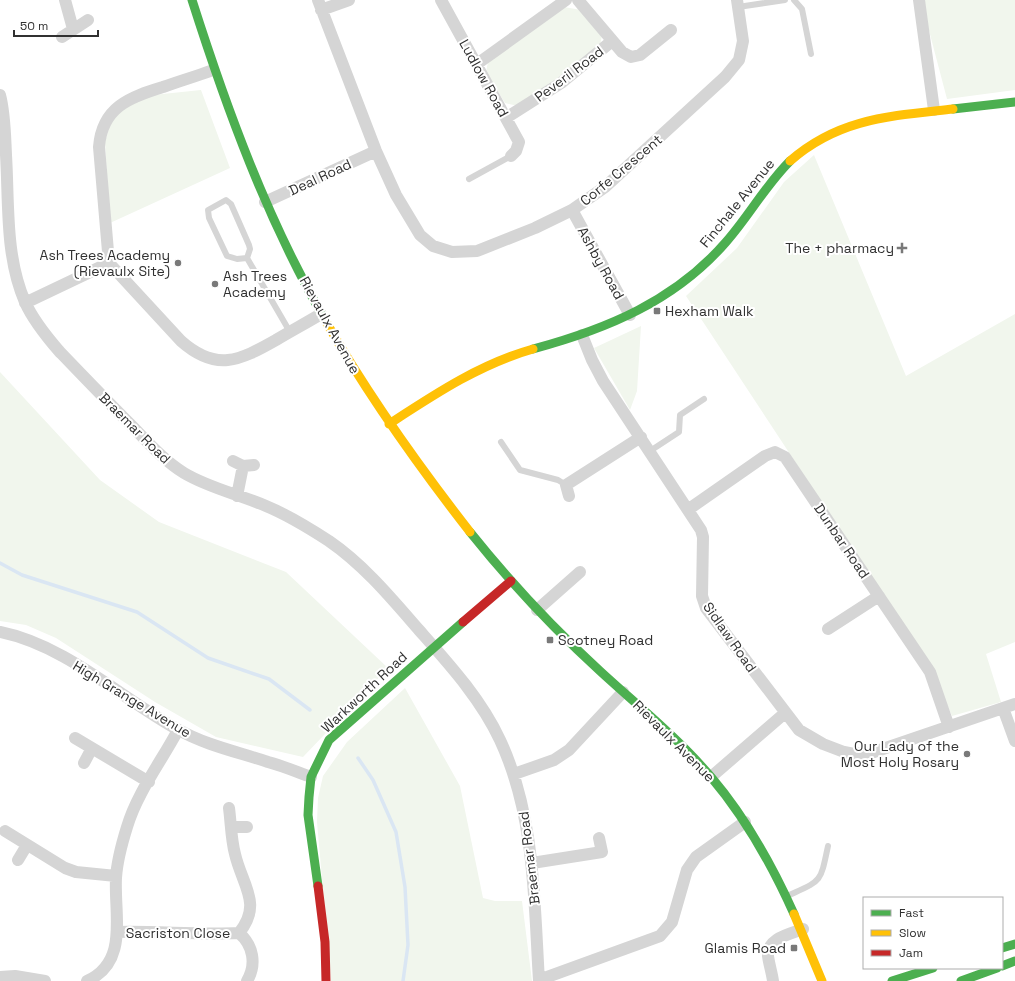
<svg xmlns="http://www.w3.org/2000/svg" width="1015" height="981" viewBox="0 0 1015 981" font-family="'Space Grotesk',sans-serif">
  <rect width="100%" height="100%" fill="#fff"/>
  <path fill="#f1f6ed" d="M921,0H1015V90L947,99Z
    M564,7L581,10L602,35L600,46L563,77L518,106L505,103L486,72L488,62Z
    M201,90L230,168L110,223L105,142L110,125L116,114L126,106L153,95Z
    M814,155L906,376L1015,314V642L986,654L1001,702L952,716L932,670L686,296L737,248L784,182Z
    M641,326L637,391L630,410L594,348Z
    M0,372L100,480L159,522L286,572L388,668L303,757L216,737L155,702L56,638L26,625L0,621Z
    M405,688L460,786L483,898L495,901H522L532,981H331L317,822L318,798L323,776L347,742Z"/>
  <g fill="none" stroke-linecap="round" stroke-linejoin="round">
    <path stroke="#dae6f3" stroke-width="3.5" d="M0,563L22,575L137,612L208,658L269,679L310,710
      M358,758L373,780L396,832L405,887L408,945L403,981"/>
    <path stroke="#d5d5d5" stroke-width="6" d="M794,0L802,9L811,54
      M738,7L785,0
      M469,179L511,156
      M226,200L231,204L249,245L250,249L247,258L237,259L227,256L209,218L208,210Z
      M247,258L290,332
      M501,442L520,470L558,480L566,485
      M650,451L679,432L680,415L704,399
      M787,896C822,880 820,884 828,846"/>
    <path stroke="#d5d5d5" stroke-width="12" d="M65,0L73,29
      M318,0L376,151L396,195L420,235L433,246L452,252L477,251L535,228L572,210L605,187L725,77L739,60L743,41L737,0
      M441,0L519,142L516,151L511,156
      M578,0L622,52L631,57L640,55L671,30
      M919,0L934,110
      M321,10L349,0
      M62,37L88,20
      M477,64L566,0
      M213,70C197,76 180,81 163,87C130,97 102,107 99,147L109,263L181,341C216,372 239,361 276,340C291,331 306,323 321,314
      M0,95C5,114 5,135 6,155C9,203 5,256 25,302C33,320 46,336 59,351C83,376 106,400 130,424C147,441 163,460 184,473C209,488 238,494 266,506C288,515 309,528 329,541C364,565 392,599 419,630C449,664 481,699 500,740C535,815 534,899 539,981
      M506,118L561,83L612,41
      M265,202L376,151
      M572,210L630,315
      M25,303L109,263
      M582,335L592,360L603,381L701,530L703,537L702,596L706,608L799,730L823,744L844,752L854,754L874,752L1015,704
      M233,461L243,466L254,465
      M237,496L243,466
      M569,496L566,485L641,437
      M689,509L765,456L775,452L785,457L930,672L949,727
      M537,610L580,572
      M828,629L879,596
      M0,632C65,645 121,698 177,729C205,745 238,752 268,762C283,766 297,772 311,777
      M1003,708L1015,741
      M75,738L149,782
      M84,763L92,748
      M514,774L554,760L569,750L623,692
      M711,777L785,713
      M229,808C231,823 231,839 235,854C242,885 263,904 239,933
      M231,827H247
      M5,831L65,868L76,872L116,876
      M18,860L27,845
      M532,863L602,852L599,838
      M117,932C158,931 198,935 239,933C253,945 257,964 247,981
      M0,977L15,976L45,981
      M539,980L660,936L672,922L687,870L696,857L745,822
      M87,981C129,962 114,915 116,878C117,861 122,843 127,827C137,793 161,762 178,730
      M773,981C772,973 769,964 768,956C767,938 790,934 803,929"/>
    <path stroke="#4caf50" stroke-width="9" d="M192,0C227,110 267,219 325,320
      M953,109L1015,102
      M533,349C607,329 675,301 726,242C749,216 765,186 790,161
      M470,532C510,582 553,628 600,671C638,706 678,738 711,777C746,818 772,865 794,914
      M318,886L308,815L309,797L311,777L329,740L463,622
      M1002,948L1015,944
      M1002,966L1015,961
      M892,981L933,968
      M961,981L997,968"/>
    <path stroke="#ffc107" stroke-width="9" d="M790,161C839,118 891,116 953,109
      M325,320C368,395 417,464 470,532
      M389,424C435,394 480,364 533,349
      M794,914L822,981"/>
    <path stroke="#c62828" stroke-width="9" d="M463,622L511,581
      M318,886L325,942L326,981"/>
  </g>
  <g fill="#797979" stroke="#fff" stroke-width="1.5">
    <path d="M900 242h4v4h4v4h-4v4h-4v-4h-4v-4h4z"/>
    <circle cx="178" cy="263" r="4"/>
    <circle cx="215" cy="284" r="4"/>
    <rect x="653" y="307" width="8" height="8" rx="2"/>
    <rect x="546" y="636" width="8" height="8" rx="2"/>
    <circle cx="967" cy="754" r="4"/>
    <rect x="790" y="944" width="8" height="8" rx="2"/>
  </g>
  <g text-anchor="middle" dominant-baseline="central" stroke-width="4" stroke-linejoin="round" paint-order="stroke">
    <g font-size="14" fill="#313131" stroke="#fff">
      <text transform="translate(569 74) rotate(-37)">Peveril Road</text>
      <text transform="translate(484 78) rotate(61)">Ludlow Road</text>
      <text transform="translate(621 170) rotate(-40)">Corfe Crescent</text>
      <text transform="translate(320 177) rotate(-25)">Deal Road</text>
      <text transform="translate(737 203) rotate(-51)">Finchale Avenue</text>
      <text transform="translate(601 263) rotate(61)">Ashby Road</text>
      <text transform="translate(330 325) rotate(61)">Rievaulx Avenue</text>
      <text transform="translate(135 428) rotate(45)">Braemar Road</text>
      <text transform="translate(842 541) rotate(56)">Dunbar Road</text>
      <text transform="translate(730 637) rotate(55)">Sidlaw Road</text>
      <text transform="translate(364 692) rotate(-43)">Warkworth Road</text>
      <text transform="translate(132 699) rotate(31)">High Grange Avenue</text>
      <text transform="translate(674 741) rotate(45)">Rievaulx Avenue</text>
      <text transform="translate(529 858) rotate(-97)">Braemar Road</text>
      <text x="178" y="933">Sacriston Close</text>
    </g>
    <g font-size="14" fill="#313131" stroke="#fff" text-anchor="end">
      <text x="894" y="248">The + pharmacy</text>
      <text x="170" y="255">Ash Trees Academy<tspan x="170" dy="16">(Rievaulx Site)</tspan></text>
      <text x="223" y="276" text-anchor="start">Ash Trees<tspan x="223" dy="16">Academy</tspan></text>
      <text x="665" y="311" text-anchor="start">Hexham Walk</text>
      <text x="558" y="640" text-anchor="start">Scotney Road</text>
      <text x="959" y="746">Our Lady of the<tspan x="959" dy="16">Most Holy Rosary</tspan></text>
      <text x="786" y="948">Glamis Road</text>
    </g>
  </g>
  <rect x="863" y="897" width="140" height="72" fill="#ffffff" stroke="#adadad"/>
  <rect x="871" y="910" width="20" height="6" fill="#4caf50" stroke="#adadad"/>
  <text x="899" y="917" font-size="12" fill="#313131">Fast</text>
  <rect x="871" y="930" width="20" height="6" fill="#ffc107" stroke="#adadad"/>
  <text x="899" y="937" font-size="12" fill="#313131">Slow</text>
  <rect x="871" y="950" width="20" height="6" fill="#c62828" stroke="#adadad"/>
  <text x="899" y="957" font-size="12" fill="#313131">Jam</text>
  <path d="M14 30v6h84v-6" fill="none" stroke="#313131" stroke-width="2"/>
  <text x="20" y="30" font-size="12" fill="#313131" stroke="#ffffff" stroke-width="3" paint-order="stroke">50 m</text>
</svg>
